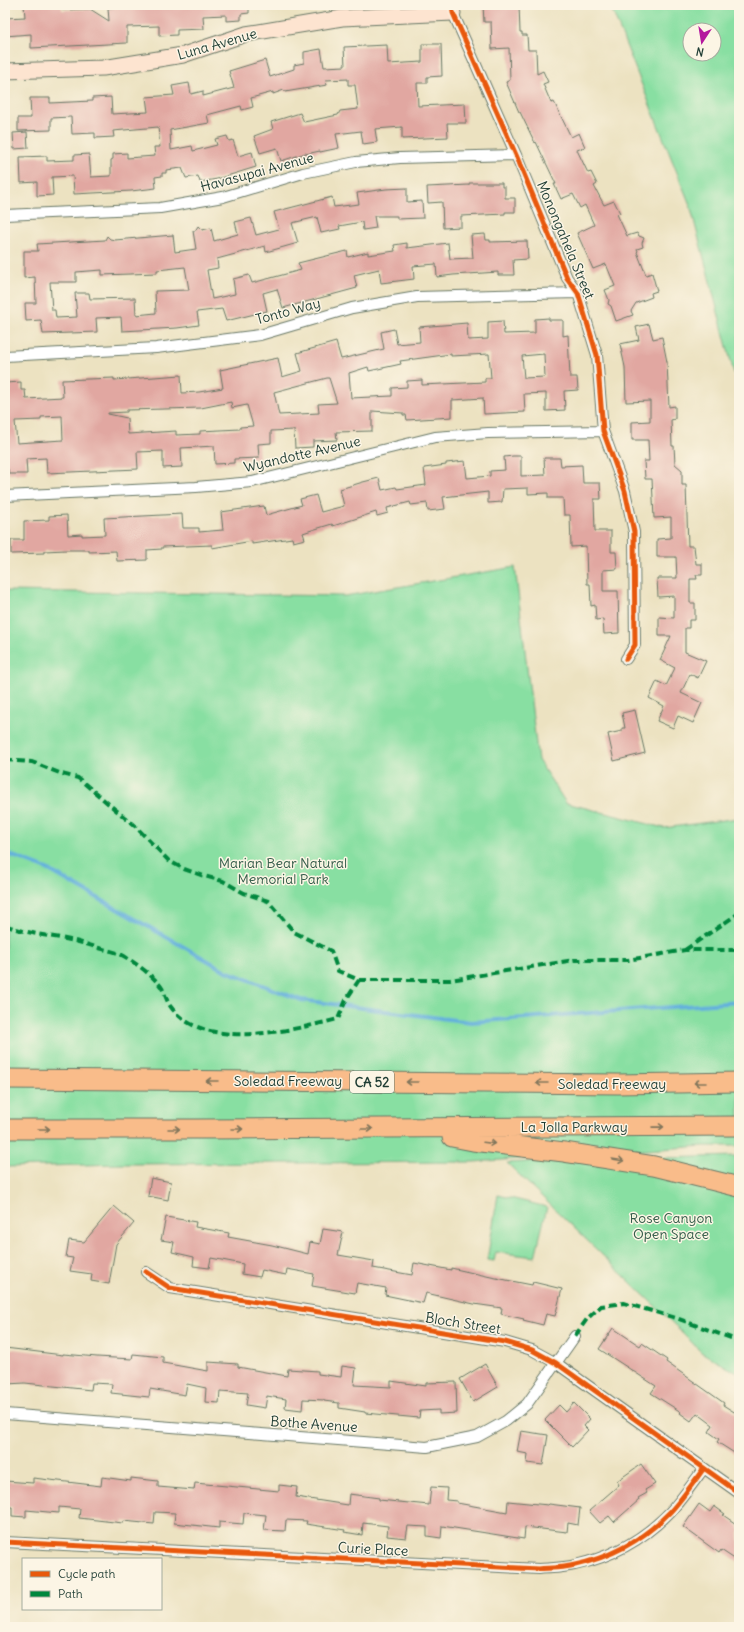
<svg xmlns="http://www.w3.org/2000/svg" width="744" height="1632" viewBox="0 0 744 1632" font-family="Delius,sans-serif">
  <rect width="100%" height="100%" fill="#fcf5e5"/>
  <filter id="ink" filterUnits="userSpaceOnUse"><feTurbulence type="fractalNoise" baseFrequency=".025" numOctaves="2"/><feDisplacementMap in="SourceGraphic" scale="8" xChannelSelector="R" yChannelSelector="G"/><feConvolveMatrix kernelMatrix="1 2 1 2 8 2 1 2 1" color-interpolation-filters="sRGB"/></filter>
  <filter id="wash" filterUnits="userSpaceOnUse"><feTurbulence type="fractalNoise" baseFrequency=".012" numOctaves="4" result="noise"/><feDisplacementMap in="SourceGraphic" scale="16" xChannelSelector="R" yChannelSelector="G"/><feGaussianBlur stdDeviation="0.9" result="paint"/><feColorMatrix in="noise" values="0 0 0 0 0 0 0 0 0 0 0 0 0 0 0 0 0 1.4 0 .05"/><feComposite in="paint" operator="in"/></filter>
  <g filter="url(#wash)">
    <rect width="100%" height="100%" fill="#ece2c1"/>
    <path fill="#88dfa2" stroke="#548e6b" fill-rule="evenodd" d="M610,5H739V415L736,381L690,205ZM690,30H714V54H690Z
      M515,567L538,760L566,803L664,828L739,818V1146H704L473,1162L121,1164L5,1167V591L345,596Z
      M739,1156V1374L701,1352L682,1332L507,1163L539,1161Z
      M498,1195L547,1207L535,1257L496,1252L494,1261L487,1260Z"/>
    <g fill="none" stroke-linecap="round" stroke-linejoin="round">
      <path stroke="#64b0dd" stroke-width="4" d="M5,853L47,869L226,971L301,1000L471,1022L739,1002"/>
    </g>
    <g id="blocks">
      <path fill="#e1a7a1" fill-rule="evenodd" d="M24,5H62V10L90,9L109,21L108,8L145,5H249V13L241,14V20L226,21V15L203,16L204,29L177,30V35L159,36V26L127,27V43L31,48V34L5,36V18L25,17Z
        M483,5H519L520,32H522V35H527L528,50H536L537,74L543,71L548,82L543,84L551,103L554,102L571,137L579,133L585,147L577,150L588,173L591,172L597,184L594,186L604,205L614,201L620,213L617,214L627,236L637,233L639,236L644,238L642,243L643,247L637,249L638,251L637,252L646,275L652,273L657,291L651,293L652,297L636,303L631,311L633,315L616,321L611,306L608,304L609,300L605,290L615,286L606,264L593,269L577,233L594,225L585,205L580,208L573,194L561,199L554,184H556L536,142L535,143L520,112H519L506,82L510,80L509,48L492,49L491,22H484Z
        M422,44H441L442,76L427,77V83H417L418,106L465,104L466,123H447L448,137L402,139V127L375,129L377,142L363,144L361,131L336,134L339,148L320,152V151L306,154V153L281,161L277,148L260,153L254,136L273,129L271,122L300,113L304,122L338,115L340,111L358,109L355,85H348V79L326,80L327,85L285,92L284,90L273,94V92L251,98L253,107L242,110L241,106L207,115L209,123L170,130L171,150L192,146L193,151L217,145L215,139L227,136L229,141L233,140L238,156L252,152L256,167L217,179L200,182L198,176L186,178L182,168L166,170V173H162V176L155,177L156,188L131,191L74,194L73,176L52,177L53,195L37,196V182L21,183L20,157L47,156V161L74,160V155L89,154L91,177L111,176V160L113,159V154L127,153V158L155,156L154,147H160L158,127L113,131L114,137L95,138V133L72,134L71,117L51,118V130L18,131V118H31L30,98H50V103L92,101V98L111,97L112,114L148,112L146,97L174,95L172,86L189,83L191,94L203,91V96L234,88L229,71L265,60L270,77L294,69V65L304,63V52L321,49L324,67L345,66L344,47L387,45L388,64L422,62Z
        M27,132L28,148L14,149L13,133Z
        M469,183H502V187H505V198H515V212H505V214L461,216V227L443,228L442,202L428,203L427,187L469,185Z
        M407,188V202L422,201L423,218L397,219V216H374L376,228L363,230L362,222L339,226L340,229L321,233L317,217L292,223L298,243L266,252L265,246L217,259L218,268L207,270L212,299L235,294L233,279L249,275L252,283L301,270L298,263L347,251L348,257L368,252V255L395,251L394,245L407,243V248L448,243L450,259L473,258L471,235L485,234L486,240H490V242L527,241L528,259L513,260L514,275H498V272L453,275L437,277L436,264L413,266L414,279L381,283L379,269L354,275L357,288L283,308L277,289L263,293L267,311L226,321L222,309L197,312L199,325L177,328L122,331L121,317L96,318L97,332L43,334L41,320L26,321L25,303H36L35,277L24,278V251H38L37,244L105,240L107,236L110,239L115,240L173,235L175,252L196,249L193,231H195L198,226L202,230L211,228L214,241L238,234L235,222L251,218L256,235L279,229L274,212L332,197L334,207L359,204L357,193L386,189ZM185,267L189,290L155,291L156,313L136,315L135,298L90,299L89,293H75L77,317L56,318L55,310H52L50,282H76V272L102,270V275L157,273V270Z
        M549,318V320H563V336L568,335L570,377H577L578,390L564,391L565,410L546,411V393L524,394L525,412L484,414L483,398L452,400V417L407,420L406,415H403V413L372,411V431L336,432L337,440L313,441V447L295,448L294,430L271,431V443L258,444L259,458L234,459V463L215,464L214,446L181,448L182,467L163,468V451L137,452L138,469L47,473L46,458L26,459L27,474H9L8,469H5V383L21,382V390H25L26,399L63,397L62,380L114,378V380L181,375L182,393L199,392L223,388L220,370L278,358L282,377L302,371L297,353L336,342L341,359L384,349L381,332L394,329L397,344L420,342L419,327L467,323L468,340L488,339V322L503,321L504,334L535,333V319ZM451,354V356L489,354L491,378H485V382L422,385V380L407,381V387L392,388V396L351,398L349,373L368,367L369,371L401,364L400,361ZM544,354L545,377L524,378L522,356ZM327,378H329L337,403L318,404L319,413L279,415L274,392ZM231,402L232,408L247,405L253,426L240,427V429L200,431V434L176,435V431L128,434L127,418L108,414V413L127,412V410L201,408ZM62,416L63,440L17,443L15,421L41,420V417Z
        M649,324L653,339L662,337L667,362L669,407L675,406V419L671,420L672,446H674L675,464L682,470V485H686L688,546H694L696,564H702V575H696L697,579H690V603H695V620H689V628H685V652L706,661L698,678L690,674L681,693L702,703L693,723L678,716L673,728L657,721L664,706L649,698L657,681L666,686L675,668L660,660L671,636H659V617L674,618V596L658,597L657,578H677L676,557H657V539L671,538V517L654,518L652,479H645L644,461H649L648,440H632V422L650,421V401L626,402L625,367L620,344L639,340L636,327Z
        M513,456H521V476L545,475L544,458H560L561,466L582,465L583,483H600L601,499H594L595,531H611V552H616L617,569L603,570V591H618L619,633L604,634L603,619L596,620L595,605L591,606L590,584H587L586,546L571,547L570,515H564L563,498H548V493L528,494V488L503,489L502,502L488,503V492L443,497L445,509L428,511L427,503L411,505L410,502L387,508L388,513L377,516L376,512L333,526L332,524L312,530L303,533L305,539L293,542L292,538L252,544V541L212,548V545L162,547V549L147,550V560L117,561L116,551L89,552V550H66L44,551V553L11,554V540H24V521L49,520V516L67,515L68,535L82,534V536L105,535L104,518L182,514L183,528H199V532L223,530L221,512L264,506L266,515L302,505L300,499L316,495L321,512L344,506L340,489L363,482L379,478L382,490L396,487L397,489L426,485L424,468L446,465V463L465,461L467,478L490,476V471L505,470L504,457Z
        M635,710L645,753L614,761L608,734L622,731V728H625L622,713Z
        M151,1178L171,1182L168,1200L148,1196Z
        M114,1206L134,1223L116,1244L109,1284L91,1281L92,1274L70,1271L73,1258L66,1257L69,1240L84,1242Z
        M166,1217L196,1222L195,1227L229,1233L228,1237L272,1245L308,1254L310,1242L320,1244L323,1229L343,1232L338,1255L374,1261L373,1268L412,1275L414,1263L451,1270V1268L491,1277L532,1285L533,1282L562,1289L555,1316L546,1314L543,1325L523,1320L524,1319L501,1314L502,1308L474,1304L426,1293L423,1303L385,1295L386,1288L357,1283L355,1293L312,1286L314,1274L287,1269L286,1275L262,1270L260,1277L242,1274L243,1264L211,1258L209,1268L193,1266L194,1257L172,1252L174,1242L161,1240Z
        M613,1328L640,1346L642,1343L667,1360L666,1362L724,1403L723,1405L739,1415V1456L717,1442L719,1439L709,1432L713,1425L697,1413L691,1421L680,1413L681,1412L651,1393L656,1386L599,1349Z
        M5,1348L63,1355V1354L97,1357L132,1359L133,1354L163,1357V1363L208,1371V1362L238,1364V1367L287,1376L288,1369L318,1371V1374L341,1377L342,1366L356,1368L354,1385L391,1387V1381L426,1386V1383L456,1382L457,1413L439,1414V1410L420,1411L419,1418L365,1413V1412L339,1408V1403L324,1401V1400L303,1399L302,1410L285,1408L286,1399L267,1396L265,1408L246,1405L248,1393L220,1391L219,1403L205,1402L206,1388L187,1384L185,1395L150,1389L149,1397L111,1393L112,1384L92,1383L91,1390L25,1383L6,1384Z
        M485,1364L498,1387L473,1402L460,1379Z
        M574,1403L590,1419L584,1426L588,1430L572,1447L545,1420L559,1405L566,1412Z
        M521,1431L548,1435L543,1465L527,1463L528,1454L517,1452Z
        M641,1464L655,1484L645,1490L647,1493L638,1498L639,1500L614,1522L609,1516L600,1523L589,1511L619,1485L617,1481Z
        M102,1477L131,1481V1478L158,1481V1487L194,1490L195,1483L279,1491V1485L297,1487L296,1497L348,1505L349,1494L379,1498V1500L429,1505L431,1487L447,1488L446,1500L457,1501V1503L507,1512L508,1501L548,1505L549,1504L580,1508L578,1525L568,1523L567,1532L525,1527L524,1539L442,1526L441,1538L427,1536V1527L408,1526L406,1538L387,1536L388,1526L363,1523L362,1535L344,1532L345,1530L306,1524L307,1521L286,1520L285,1531L264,1530L266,1515L244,1513L243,1524L219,1522V1528L174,1523L175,1513L155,1512L154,1524L123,1521V1523L79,1518L80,1509L59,1507V1513L26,1510V1517L12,1516V1507H5V1481L33,1483V1478L101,1486Z
        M699,1504L710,1512L714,1506L725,1514L723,1515L739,1526V1562L721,1550L719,1553L683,1527Z"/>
    </g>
  </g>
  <g filter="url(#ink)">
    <use href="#blocks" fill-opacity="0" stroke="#677765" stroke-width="1"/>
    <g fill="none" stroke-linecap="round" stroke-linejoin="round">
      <defs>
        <path id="street" d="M452,5L453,13L516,155L567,278L578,293L597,355L603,431L625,491L634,532L635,645L626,659
          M5,215L160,208L223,197L303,173L356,162L400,158L516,155
          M5,356L156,348L260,335L352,308L417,297L578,293
          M5,496L196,487L252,482L435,437L488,433L603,431
          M146,1272L170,1288L505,1342L532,1350L556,1363L739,1493
          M5,1414L427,1447L477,1437L506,1421L527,1404L575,1336
          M5,1542L539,1569C551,1568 564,1568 575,1565C612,1557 644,1539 670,1512C682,1499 693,1483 704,1468"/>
        <path id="secondary" d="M5,71L103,68L183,55L246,34L342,18L453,13"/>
        <path id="highway" d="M5,1079L618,1084L739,1082
          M5,1129H198L739,1126
          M452,1137L473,1141L564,1152L654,1166L739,1187"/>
      </defs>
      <use href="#street" stroke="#677765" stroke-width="12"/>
      <use href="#secondary" stroke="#677765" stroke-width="17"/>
      <use href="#highway" stroke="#677765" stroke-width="21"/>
      <use href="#street" stroke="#fff" stroke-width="10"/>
      <use href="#secondary" stroke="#fde4d0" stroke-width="15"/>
      <use href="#highway" stroke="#f9bc8a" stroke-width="19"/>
      <path stroke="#00873e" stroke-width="4" stroke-dasharray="8 4" stroke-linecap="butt" d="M5,760L32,762L62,774L78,778L136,827L169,861L184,869L204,876L223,881L244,893L268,901L294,932L331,951L338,971L359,980L346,1000L338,1019C294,1030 203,1052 171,1007C167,1002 165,994 162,988C154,976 132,960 120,954C113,951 106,950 99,948C89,945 80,942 70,940C47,935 27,934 5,925
        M685,950L739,913
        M359,980H450L574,960H628L685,950H739
        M575,1336L587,1319L601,1306L624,1303L676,1318L739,1341"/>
      <defs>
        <path id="cycleway" d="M452,5L453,13L516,155L567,278L578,293L597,355L603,431L625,491L634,532L635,645L626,659
          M146,1272L170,1288L505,1342L532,1350L556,1363L739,1493
          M5,1542L539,1569C551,1568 564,1568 575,1565C612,1557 644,1539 670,1512C682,1499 693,1483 704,1468"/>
      </defs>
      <use href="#cycleway" stroke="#fcf5e5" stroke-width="8"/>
      <use href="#cycleway" stroke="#e8590c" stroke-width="5"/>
    </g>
    <defs><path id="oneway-shaft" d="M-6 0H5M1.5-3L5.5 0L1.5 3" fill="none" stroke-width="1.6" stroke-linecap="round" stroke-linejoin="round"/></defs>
    <g stroke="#81765b">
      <use href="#oneway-shaft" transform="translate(212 1081) rotate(-180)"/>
      <use href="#oneway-shaft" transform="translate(412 1082) rotate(-180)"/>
      <use href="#oneway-shaft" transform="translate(542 1083) rotate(-180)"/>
      <use href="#oneway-shaft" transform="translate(700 1083) rotate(180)"/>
      <use href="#oneway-shaft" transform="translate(658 1127) rotate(-1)"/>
      <use href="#oneway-shaft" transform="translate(44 1129)"/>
      <use href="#oneway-shaft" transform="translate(174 1129)"/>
      <use href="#oneway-shaft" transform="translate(237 1129)"/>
      <use href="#oneway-shaft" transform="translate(367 1129)"/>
      <use href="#oneway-shaft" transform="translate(489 1143) rotate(7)"/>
      <use href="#oneway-shaft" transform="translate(618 1160) rotate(9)"/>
    </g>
  </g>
  <g text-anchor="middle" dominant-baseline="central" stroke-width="3" stroke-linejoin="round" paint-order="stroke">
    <rect fill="#fcf5e5" stroke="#617469" stroke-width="1" x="350" y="1071" width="44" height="22" rx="3"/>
    <g font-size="13" font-weight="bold" fill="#1f3d34">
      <text x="372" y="1082">CA 52</text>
    </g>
    <g font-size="14" fill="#1f3d34" stroke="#fcf5e5">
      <text transform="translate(217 44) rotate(-16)">Luna Avenue</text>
      <text transform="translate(257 172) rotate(-15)">Havasupai Avenue</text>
      <text transform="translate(566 240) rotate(67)">Monongahela Street</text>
      <text transform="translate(288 311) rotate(-15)">Tonto Way</text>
      <text transform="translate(302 454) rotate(-13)">Wyandotte Avenue</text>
      <text x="288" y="1081">Soledad Freeway</text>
      <text x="612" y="1084">Soledad Freeway</text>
      <text x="574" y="1127">La Jolla Parkway</text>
      <text transform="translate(463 1323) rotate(9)">Bloch Street</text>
      <text transform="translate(314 1424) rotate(4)">Bothe Avenue</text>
      <text transform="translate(373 1549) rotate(3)">Curie Place</text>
    </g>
    <g font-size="14" fill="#345d4a" stroke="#fcf5e5">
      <text x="283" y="863">Marian Bear Natural<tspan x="283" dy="16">Memorial Park</tspan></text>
      <text x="671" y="1218">Rose Canyon<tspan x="671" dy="16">Open Space</tspan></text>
    </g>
  </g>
  <rect width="744" height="1632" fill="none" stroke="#fcf5e5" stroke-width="20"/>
  <rect x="22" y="1558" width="140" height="52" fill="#fcf5e5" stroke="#a4ab9e"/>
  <rect x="30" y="1571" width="20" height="6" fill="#e8590c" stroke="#a4ab9e"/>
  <text x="58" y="1578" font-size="12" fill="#1f3d34">Cycle path</text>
  <rect x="30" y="1591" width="20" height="6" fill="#00873e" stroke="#a4ab9e"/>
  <text x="58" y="1598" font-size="12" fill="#1f3d34">Path</text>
  <g transform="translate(702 42) rotate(192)"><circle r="19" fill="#fcf5e5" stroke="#a4ab9e"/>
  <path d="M0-3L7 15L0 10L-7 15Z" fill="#b5179e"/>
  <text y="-6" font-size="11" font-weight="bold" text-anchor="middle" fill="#1f3d34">N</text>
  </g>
</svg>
